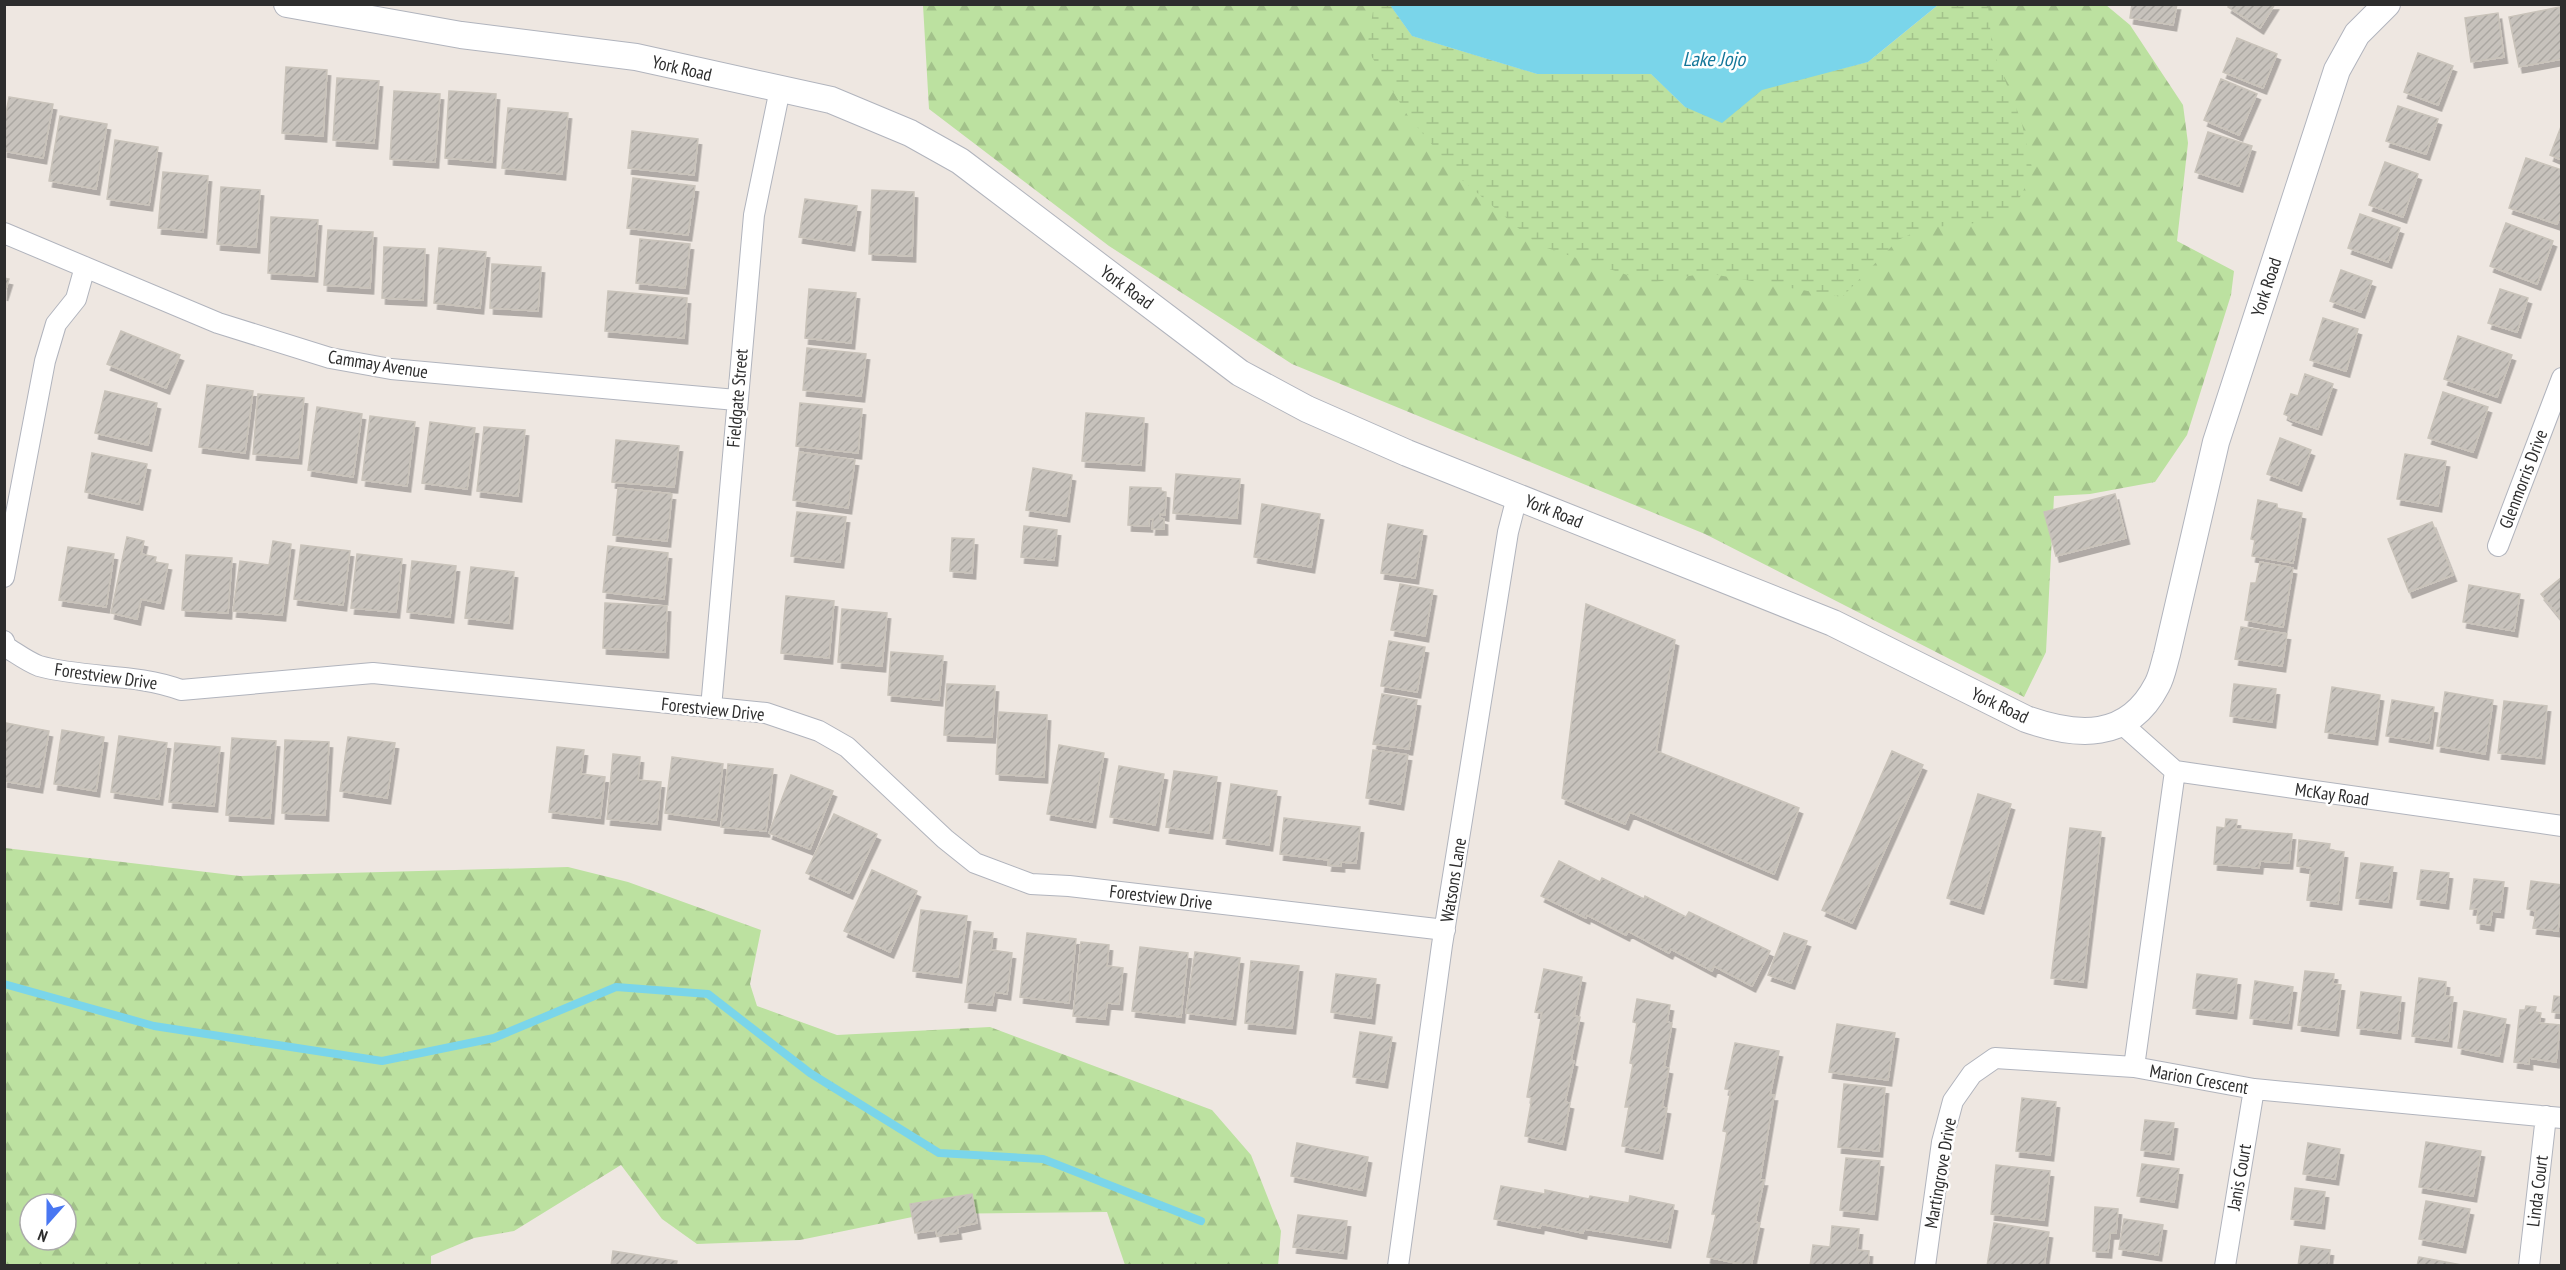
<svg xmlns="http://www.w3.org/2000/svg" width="2566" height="1270" viewBox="0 0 2566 1270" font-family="'PT Sans Narrow',sans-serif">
  <defs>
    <pattern id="forest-firs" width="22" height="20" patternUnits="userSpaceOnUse" patternTransform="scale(1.5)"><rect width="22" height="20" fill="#bce1a0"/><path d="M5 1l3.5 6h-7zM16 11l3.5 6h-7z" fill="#a2c18a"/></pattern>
    <pattern id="wetland-marsh" width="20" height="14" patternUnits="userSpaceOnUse" patternTransform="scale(1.5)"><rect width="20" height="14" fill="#bce1a0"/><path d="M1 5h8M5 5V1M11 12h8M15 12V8" fill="none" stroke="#a2c18a"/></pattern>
    <pattern id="building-hatch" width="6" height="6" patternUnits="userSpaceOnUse" patternTransform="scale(1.5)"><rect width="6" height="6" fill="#c7c2bc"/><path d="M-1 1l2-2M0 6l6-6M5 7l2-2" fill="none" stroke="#aba7a2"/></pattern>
    <filter id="shadow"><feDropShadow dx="3.5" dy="6" stdDeviation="0" flood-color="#0004"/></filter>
  </defs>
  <rect width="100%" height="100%" fill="#eee7e1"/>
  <path fill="url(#forest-firs)" fill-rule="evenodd" d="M923,5H1390L1412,36L1537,74H1651L1685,107L1868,62L1938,5H2106L2130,25L2183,105L2188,143L2177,241L2234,271L2231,295L2187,435L2155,482L2090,494L2054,496L2046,652L2024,697L1705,534L1292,364L1109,246L929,109Z
    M5,848L240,876L568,867L628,882L761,930L750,984L757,1006L837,1035L990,1027L1212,1110L1251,1155L1281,1231L1278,1266L1125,1265L1107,1212L927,1214L800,1240L697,1244L662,1219L621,1165L514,1231L474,1238L431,1256V1265L5,1266ZM30,1204H66V1240H30Z"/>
  <path fill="url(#wetland-marsh)" d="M1374,5H1390L1412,36L1537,74H1651L1685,107L1722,123L1762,90L1868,62L1945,5H1988L1992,48L2021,120L2033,172L2008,220L1924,228L1898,240L1842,297L1706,273L1651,283L1538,245L1461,179L1408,116L1367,49Z"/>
  <path fill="#7ad5ea" d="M1390,5H1938L1868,62L1762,90L1722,123L1685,107L1651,74H1537L1412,36Z"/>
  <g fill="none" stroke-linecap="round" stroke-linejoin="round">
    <path stroke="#7ad5ea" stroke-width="8" d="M4,984L154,1026L382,1061L494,1038L616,987L708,994L810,1073L939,1153L1043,1159L1201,1221"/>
  </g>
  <path fill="url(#building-hatch)" stroke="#c9c3ba" stroke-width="1.5" filter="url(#shadow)" d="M2132,4H2177L2173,25L2130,18Z
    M2229,4H2275L2260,28L2228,7Z
    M2560,7L2562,59L2519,67L2509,17Z
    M2498,13L2504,57L2471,62L2465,18Z
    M2237,38L2277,54L2263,88L2223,72Z
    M2418,53L2453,66L2438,105L2404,92Z
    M286,67L327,70L323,136L282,133Z
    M337,78L379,81L374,143L333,140Z
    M2221,79L2257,94L2239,135L2204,120Z
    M394,91L440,94L435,162L390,159Z
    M449,91L496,94L492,162L445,158Z
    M9,97L53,104L43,158L4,151V124Z
    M2398,106L2438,119L2426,154L2386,141Z
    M508,108L568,113L562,174L502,168Z
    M60,116L107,124L96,189L49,181Z
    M2562,124V160L2550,155Z
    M632,131L698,139L694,175L628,168Z
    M2208,132L2252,146L2239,186L2195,172Z
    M115,140L158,147L149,205L107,199Z
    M2526,158L2562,170V211L2557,224L2509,208Z
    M2385,162L2418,174L2403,217L2369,205Z
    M163,172L208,176L203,232L158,228Z
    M633,178L695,186L688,235L627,228Z
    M221,187L260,190L256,247L217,244Z
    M872,190L914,192L912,256L869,254Z
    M805,199L857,206L851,245L799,237Z
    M2360,214L2400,228L2388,262L2348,248Z
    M271,217L318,220L314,276L268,273Z
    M2506,223L2553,241L2537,284L2490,266Z
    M328,230L373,232L370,288L324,285Z
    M640,239L690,244L685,288L636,283Z
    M384,247L425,249L423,300L382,298Z
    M439,248L486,252L480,308L434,303Z
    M492,264L541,267L538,311L490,308Z
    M2341,270L2372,281L2361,312L2330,301Z
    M4,278L9,279L4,295Z
    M809,289L856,293L851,343L805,338Z
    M2500,289L2528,298L2517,332L2488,323Z
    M608,291L687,298L684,338L605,331Z
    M2323,318L2358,329L2346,371L2310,360Z
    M121,331L180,355L166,388L107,364Z
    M2458,336L2512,355L2497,397L2444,379Z
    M807,348L866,354L861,396L803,390Z
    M2305,374L2333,384L2318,429L2289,419L2290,417L2284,414L2291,394L2298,396Z
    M207,385L253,391L245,453L199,447Z
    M105,391L157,403L148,445L95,433Z
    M2443,392L2488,407L2473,452L2428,438Z
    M258,394L304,398L298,458L253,454Z
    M800,403L862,409L858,453L796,446Z
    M317,407L362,414L353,477L308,470Z
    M1086,413L1144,418L1141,465L1082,461Z
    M370,416L415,422L407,486L362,480Z
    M430,422L475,428L467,489L422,483Z
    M484,427L525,430L518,496L477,491Z
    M2280,438L2311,450L2298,485L2267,474Z
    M616,440L679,446L674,487L612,482Z
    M799,452L855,460L848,508L793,500Z
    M92,453L147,464L139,504L85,492Z
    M2405,454L2446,461L2438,506L2397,499Z
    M1033,468L1072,475L1066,516L1026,510Z
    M1176,474L1240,479L1237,518L1173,513Z
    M1130,487L1161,488V491L1166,492L1165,515L1160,514V518L1164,519V529H1152L1153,519H1149V526L1128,525Z
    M618,488L672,494L667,541L613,535Z
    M2115,494L2126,538L2056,556L2044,512Z
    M2258,500L2277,504V508L2302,513L2293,563L2252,556L2255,540L2251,539Z
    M1262,504L1320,514L1311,567L1254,557Z
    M797,512L846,517L840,562L791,556Z
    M2432,522L2453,575L2409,592L2388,539Z
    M1388,524L1423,530L1415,578L1381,573Z
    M1024,526L1057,530L1054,560L1021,557Z
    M127,537L144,541L141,554L156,557L155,562L168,564L160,603L141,599L137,619L111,613Z
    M952,538L974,539L972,573L950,571Z
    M273,541L291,544L282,615L233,611L240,561L269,565Z
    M301,545L350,551L343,605L294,599Z
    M608,546L668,553L664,599L603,592Z
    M68,547L114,554L106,607L59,600Z
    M357,554L402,559L396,612L351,608Z
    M186,555L232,558L228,613L182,610Z
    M412,561L456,566L450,617L407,612Z
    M2260,562L2293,568L2283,627L2245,620L2251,583H2256Z
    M471,567L514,572L509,623L465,618Z
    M2562,577V620L2541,594Z
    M1400,584L1433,590L1425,636L1391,630Z
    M2469,585L2520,594L2514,631L2463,622Z
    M786,596L834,601L829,658L781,653Z
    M605,603L667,606L665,652L603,648Z
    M1586,604L1675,640L1656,751L1799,808L1774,874L1630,812L1625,824L1562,798Z
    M842,609L887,613L882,666L838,662Z
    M2241,627L2287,634L2282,666L2235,659Z
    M1389,641L1425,647L1417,692L1381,686Z
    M891,652L943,656L939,700L888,695Z
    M947,684L995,686L992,737L944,735Z
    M2234,684L2276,689L2272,722L2230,716Z
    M2332,687L2380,695L2374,739L2325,732Z
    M2445,692L2493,700L2485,754L2437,746Z
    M1382,694L1417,700L1409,749L1373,744Z
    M2392,700L2434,707L2429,743L2386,736Z
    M2504,701L2547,706L2541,758L2498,753Z
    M999,712L1047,715L1044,777L996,774Z
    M6,723L49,731L39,787L4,781Z
    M62,730L104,737L96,791L54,784Z
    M119,736L167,743L159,799L111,792Z
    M348,737L395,743L387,798L340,791Z
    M232,738L276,741L270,818L226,815Z
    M285,740L329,742L325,815L282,813Z
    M175,743L220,747L214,806L169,802Z
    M1059,745L1104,753L1092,822L1047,814Z
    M557,747L584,750L581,774L605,777L600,818L549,812Z
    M1373,750L1408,755L1400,804L1366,798Z
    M1892,751L1923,765L1852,923L1822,910Z
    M613,754L640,757L638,780L661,782L657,824L607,819Z
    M672,757L723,764L716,820L665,813Z
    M728,764L773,769L766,831L721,827Z
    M1119,766L1164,774L1155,825L1110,817Z
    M1174,771L1217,777L1209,833L1166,827Z
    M791,775L833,791L810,849L769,833Z
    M1231,784L1277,791L1269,845L1223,838Z
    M1978,794L2011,804L1980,908L1947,898Z
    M834,814L877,834L849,893L806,873Z
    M1284,818L1360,827L1356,863L1341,862V866L1328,865L1329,860L1280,854Z
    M2226,819L2237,820L2236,829L2292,834L2289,863L2260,861L2259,868L2214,864L2217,827L2225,828Z
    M2070,828L2101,832L2083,982L2051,978Z
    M2299,840L2330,844L2329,850L2344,852L2338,904L2307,900L2311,868L2297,866Z
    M1559,861L1600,882L1602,878L1644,899L1645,896L1686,917L1689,912L1770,951L1752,986L1714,966L1712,971L1671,949L1669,953L1628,931L1626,935L1587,915L1586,918L1541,896Z
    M2361,863L2393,867L2388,902L2356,898Z
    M872,870L917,891L890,952L844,931Z
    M2421,870L2449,873L2445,903L2417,899Z
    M2474,879L2504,882L2500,912L2492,911L2490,925L2477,923L2478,909H2470Z
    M2531,881L2562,885L2558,931L2533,928L2536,911L2527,909Z
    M921,910L967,916L958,977L913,971Z
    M974,931L993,933L991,950L1012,953L1007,994L994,992L992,1005L965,1002Z
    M1027,933L1076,939L1069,1003L1020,997Z
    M1784,933L1807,941L1791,983L1768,975Z
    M1081,942L1109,945L1107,966L1123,968L1119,1004L1107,1003L1105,1019L1073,1016Z
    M1140,947L1188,953L1181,1017L1132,1011Z
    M1195,952L1240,958L1232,1019L1186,1013Z
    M1251,961L1299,966L1292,1028L1245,1023Z
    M1544,969L1582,977L1574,1016L1580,1017L1571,1060L1574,1061L1565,1102L1570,1103L1562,1144L1525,1136L1532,1098L1527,1097L1542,1013L1535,1012Z
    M2305,971L2334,974L2333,984L2341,985L2335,1030L2298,1025Z
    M1336,974L1376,979L1371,1018L1331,1012Z
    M2197,974L2237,979L2233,1013L2193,1008Z
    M2419,978L2446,982L2445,996L2453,997L2448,1041L2412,1036Z
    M2255,981L2293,987L2288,1023L2250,1018Z
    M2361,992L2401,997L2397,1033L2357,1028Z
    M2554,996L2562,997V1013L2552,1012Z
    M1637,999L1670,1005L1667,1022L1672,1023L1664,1067L1669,1068L1662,1107L1667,1108L1659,1153L1622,1146L1629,1107H1625L1633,1064L1630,1063L1637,1023L1633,1022Z
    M2526,1006L2536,1007L2535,1012L2541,1013L2539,1023L2560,1025L2556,1062L2529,1058V1064L2514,1062L2520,1010H2525Z
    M2464,1011L2506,1019L2499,1056L2458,1048Z
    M1837,1024L1895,1033L1888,1080L1829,1072Z
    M1360,1032L1392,1037L1384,1082L1353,1077Z
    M1735,1043L1779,1051L1770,1095H1774L1760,1180H1764L1755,1222L1760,1223L1751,1266L1707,1257L1716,1214H1712L1727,1132L1723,1131L1731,1090L1725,1089Z
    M1844,1084L1885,1088L1879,1151L1838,1147Z
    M2022,1098L2056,1102L2050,1155L2016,1151Z
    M2145,1120L2174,1123L2170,1154L2141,1150Z
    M2426,1142L2481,1151L2473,1196L2419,1187Z
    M1297,1143L1368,1157L1362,1190L1291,1176Z
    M2308,1143L2340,1149L2335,1179L2303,1174Z
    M1846,1158L1880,1161L1874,1214L1840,1210Z
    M2142,1164L2179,1169L2174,1202L2137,1196Z
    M1996,1165L2050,1171L2044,1220L1991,1214Z
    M1501,1186L1545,1194V1190L1589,1199L1590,1196L1629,1203L1630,1196L1674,1205L1667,1242L1584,1229L1583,1233L1541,1224L1540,1228L1494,1219Z
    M2295,1188L2325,1192L2321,1223L2291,1219Z
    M972,1194L977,1223L957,1227L958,1233L937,1236L936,1230L915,1233L910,1204Z
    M2426,1201L2470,1209L2462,1247L2419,1239Z
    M2095,1207L2118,1209L2116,1233H2110L2108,1252L2093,1251Z
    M1298,1215L1347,1221L1343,1253L1293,1247Z
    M2124,1219L2163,1225L2158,1255L2119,1249Z
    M1994,1223L2049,1232L2044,1266H1987Z
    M1832,1226L1859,1229L1857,1250L1869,1251L1868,1266H1810L1813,1245L1830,1247Z
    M2301,1246L2330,1250L2328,1266H2298Z
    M613,1251L677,1261L676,1266H611Z
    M2419,1257L2467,1266H2417Z"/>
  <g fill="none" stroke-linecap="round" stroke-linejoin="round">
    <defs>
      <path id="minor" d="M4,233L218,323L330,358L391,369L736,400
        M2498,546L2562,378
        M4,577L45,361L56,324L76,299L85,267
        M4,641L6,647C16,653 28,662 39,666C86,679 136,673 181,690L373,673L766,713L819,731L847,747L945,839L975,863L1031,884L1069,886L1445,930
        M711,708L754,215L780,89
        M2121,723L2175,771L2562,826
        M2134,1067L2175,771
        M1398,1266L1442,945L1508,532L1517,497
        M1925,1266L1942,1142L1953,1101L1972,1074L1995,1058L2134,1067L2254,1089L2562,1118
        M2225,1266L2254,1089
        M2529,1266L2546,1116"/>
      <path id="tertiary" d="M287,4L461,35L636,57L831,100L910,133L960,161L1240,373L1307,409L1407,453L1833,623L2026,719C2077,737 2128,741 2157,685C2162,676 2164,664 2167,654L2216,442L2337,70L2357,34L2387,4"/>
    </defs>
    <use href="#minor" stroke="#b1b4bd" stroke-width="22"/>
    <use href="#tertiary" stroke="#b1b4bd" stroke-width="28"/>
    <use href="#minor" stroke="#fff" stroke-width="20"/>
    <use href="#tertiary" stroke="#fff" stroke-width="26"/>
  </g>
  <g text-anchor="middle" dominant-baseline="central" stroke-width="5" stroke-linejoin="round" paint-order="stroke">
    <g font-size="18" fill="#2d2d2d" stroke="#fff">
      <text transform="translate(682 68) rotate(13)">York Road</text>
      <text transform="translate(1127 287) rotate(36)">York Road</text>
      <text transform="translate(2266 287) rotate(-72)">York Road</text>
      <text transform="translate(378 364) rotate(9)">Cammay Avenue</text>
      <text transform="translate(737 398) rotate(-85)">Fieldgate Street</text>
      <text transform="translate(2523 479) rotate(-69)">Glenmorris Drive</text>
      <text transform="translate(1554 511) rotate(22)">York Road</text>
      <text transform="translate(106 676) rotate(8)">Forestview Drive</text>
      <text transform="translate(2000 705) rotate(25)">York Road</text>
      <text transform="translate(713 709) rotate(6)">Forestview Drive</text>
      <text transform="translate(2332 794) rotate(8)">McKay Road</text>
      <text transform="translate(1453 880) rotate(-81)">Watsons Lane</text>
      <text transform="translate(1161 897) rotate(7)">Forestview Drive</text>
      <text transform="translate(2199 1079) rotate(10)">Marion Crescent</text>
      <text transform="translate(1940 1173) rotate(-80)">Martingrove Drive</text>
      <text transform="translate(2239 1177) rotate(-80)">Janis Court</text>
      <text transform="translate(2537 1191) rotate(-83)">Linda Court</text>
    </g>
    <g font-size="20" font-style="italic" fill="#14779a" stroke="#fff">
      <text x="1714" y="59">Lake Jojo</text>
    </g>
  </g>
  <rect width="2566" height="1270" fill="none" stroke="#2d2d2d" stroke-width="12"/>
  <g transform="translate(48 1222) rotate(201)"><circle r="28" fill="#ffffff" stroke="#ababab" stroke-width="1.5"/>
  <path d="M0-4.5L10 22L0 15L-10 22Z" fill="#4977f2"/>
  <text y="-9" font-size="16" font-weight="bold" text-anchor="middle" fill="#2d2d2d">N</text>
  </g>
</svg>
